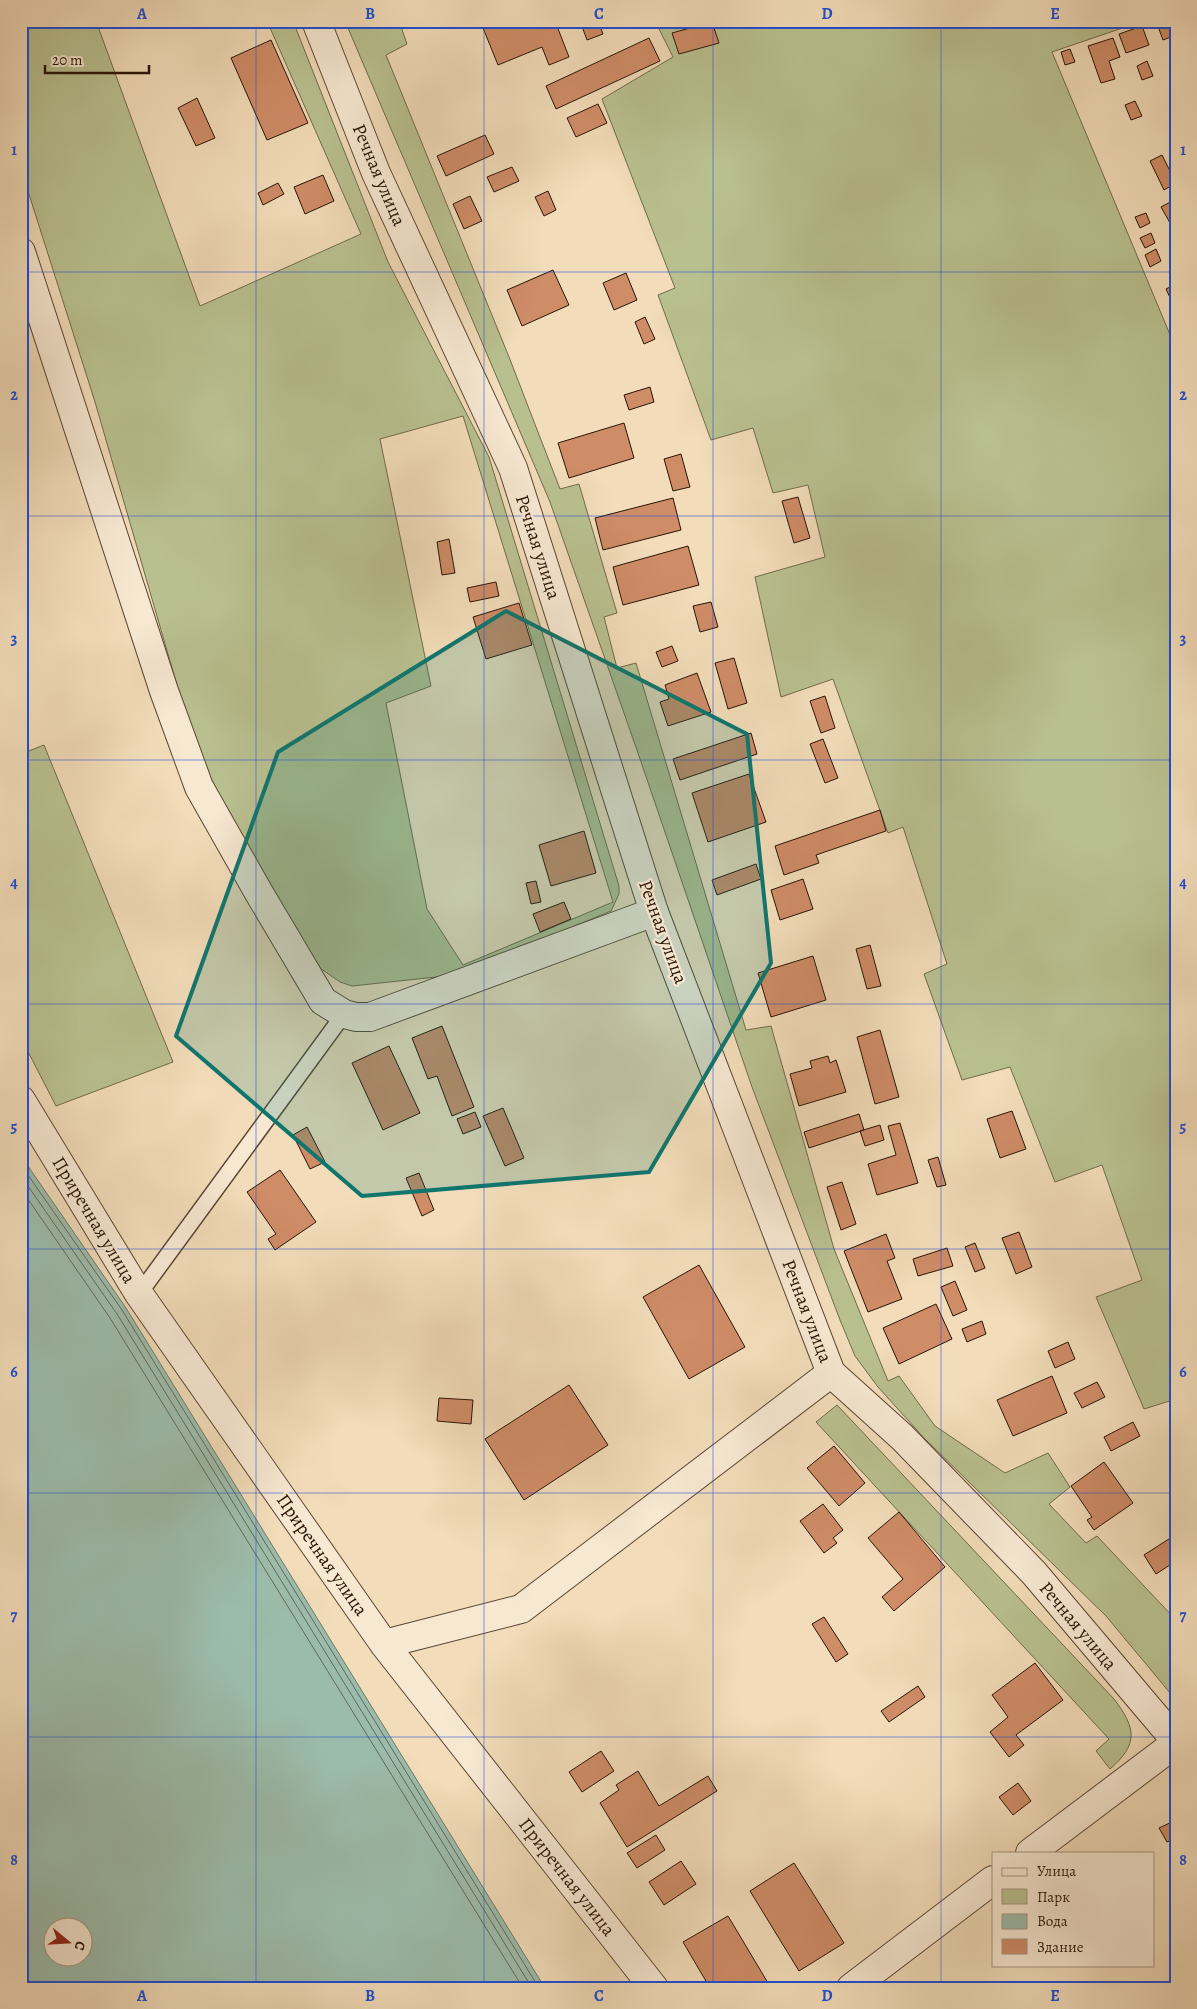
<svg xmlns="http://www.w3.org/2000/svg" width="1197" height="2009" viewBox="0 0 1197 2009" font-family="Alegreya,serif">
  <rect width="100%" height="100%" fill="#f2dcb9"/>
  <filter id="stains"><feTurbulence type="fractalNoise" baseFrequency=".004" numOctaves="4"/><feColorMatrix values="0 0 0 0 .2 0 0 0 0 .09 0 0 0 0 .02 0 0 0 .5 -.17"/></filter>
  <radialGradient id="worn" r=".72"><stop offset=".6" stop-color="#630" stop-opacity="0"/><stop offset="1" stop-color="#630" stop-opacity=".3"/></radialGradient>
  <path fill="#b9c090" stroke="#716a4b" fill-rule="evenodd" d="M21,21H96L200,306L361,234L267,21H293L388,262L489,457L619,886V894L611,911L455,975L352,986L340,982L320,968L235,833L211,784L181,699L95,402L21,169ZM463,416L613,902L463,965L427,909L386,703L431,686L380,439Z
    M345,21H399L407,44L386,55L509,357L560,489L579,484L617,613L604,617L617,668L636,663L746,1030L771,1026L834,1249L888,1381L899,1376L935,1426L1005,1473L1048,1453L1070,1487L1049,1504L1086,1543L1097,1536L1176,1620V1700L1106,1616L925,1439L878,1387L855,1356L840,1320L752,1087L638,753L550,502Z
    M655,21H1143L1052,52L1176,349V1399L1144,1409L1096,1297L1142,1280L1102,1165L1055,1182L1010,1067L962,1080L924,974L947,964L903,827L888,833L833,679L781,697L755,577L825,557L808,485L773,493L753,428L711,440L658,295L675,288L602,99L673,57Z
    M44,745L173,1062L56,1106L21,1038V754Z
    M837,1405L1114,1699C1136,1728 1139,1744 1110,1769L1096,1751L1109,1739L816,1422Z"/>
  <path fill="#9cbcab" stroke="#6e7969" fill-rule="evenodd" d="M21,1156L126,1308L545,1988H21ZM52,1926H82V1956H52Z"/>
  <g fill="none" stroke-linecap="round" stroke-linejoin="round">
    <path stroke="#626858" stroke-width="1" d="M21,1165L122,1310L539,1988
      M21,1176L117,1314L532,1988
      M21,1189L110,1318L523,1988"/>
  </g>
  <path fill="#ce8c67" stroke="#291406" d="M219,21H236L223,28Z
    M485,21H555L569,57L549,65L542,47L498,65L481,23Z
    M580,21H598L603,34L587,40Z
    M1156,21H1176V35L1163,40Z
    M712,22L719,43L679,54L672,33Z
    M1142,26L1149,45L1126,53L1119,34Z
    M649,38L660,61L556,109L546,86Z
    M1113,38L1120,57L1109,61L1115,79L1101,83L1088,46Z
    M271,40L308,123L267,140L231,58Z
    M1070,49L1075,62L1065,65L1061,52Z
    M1147,61L1153,76L1142,80L1137,66Z
    M197,98L215,138L196,146L178,108Z
    M1135,101L1142,116L1131,120L1125,105Z
    M598,104L607,123L576,137L567,118Z
    M485,135L494,154L446,176L437,156Z
    M1162,155L1176,183L1164,190L1150,161Z
    M512,167L519,181L494,192L487,177Z
    M323,175L334,201L305,214L294,187Z
    M278,183L284,194L263,205L258,193Z
    M548,191L556,210L544,216L535,197Z
    M470,196L482,221L464,229L453,204Z
    M1176,199V228L1174,230L1161,207Z
    M1146,213L1150,223L1140,228L1135,217Z
    M1151,233L1155,243L1145,248L1140,238Z
    M1156,249L1161,261L1150,267L1145,255Z
    M553,270L569,305L522,326L507,290Z
    M626,273L637,300L614,310L603,283Z
    M1176,284V303L1173,304L1166,289Z
    M645,317L655,339L644,344L635,322Z
    M650,387L654,402L629,410L624,395Z
    M624,423L634,458L569,478L558,443Z
    M681,454L690,487L673,491L664,459Z
    M798,497L810,538L794,543L782,501Z
    M673,498L681,530L603,550L595,518Z
    M449,539L455,573L442,575L437,542Z
    M688,546L699,585L623,605L613,567Z
    M496,582L499,596L470,602L467,588Z
    M711,602L718,627L700,632L693,606Z
    M519,603L532,645L486,659L473,617Z
    M672,646L678,661L662,667L656,652Z
    M734,658L747,703L728,709L715,663Z
    M697,673L711,712L668,726L660,702L669,699L665,685Z
    M825,696L835,728L821,733L810,701Z
    M751,733L757,754L680,780L673,759Z
    M823,739L838,778L825,783L810,744Z
    M749,774L766,822L708,842L692,793Z
    M880,810L886,831L816,855L819,863L784,875L775,846Z
    M584,831L596,873L551,886L539,845Z
    M756,864L761,879L717,895L712,880Z
    M803,879L813,909L780,920L771,890Z
    M536,881L541,902L531,904L526,883Z
    M564,902L571,919L540,932L533,914Z
    M870,945L881,986L867,989L856,949Z
    M813,956L826,1000L771,1017L758,973Z
    M442,1026L474,1107L452,1116L437,1076L428,1079L412,1038Z
    M880,1030L899,1097L875,1104L857,1037Z
    M389,1046L420,1113L383,1130L352,1063Z
    M828,1056L830,1063L836,1060L846,1092L799,1106L790,1074L812,1068L810,1061Z
    M503,1108L524,1158L505,1166L483,1116Z
    M1012,1111L1026,1149L1000,1158L987,1119Z
    M475,1112L481,1127L463,1134L457,1119Z
    M859,1114L864,1130L809,1148L804,1132Z
    M900,1123L918,1183L877,1195L868,1164L896,1155L888,1126Z
    M880,1125L884,1140L865,1146L860,1131Z
    M307,1127L325,1162L310,1169L293,1135Z
    M938,1157L946,1185L937,1187L928,1160Z
    M280,1170L316,1222L275,1250L268,1239L276,1234L247,1192Z
    M419,1173L434,1210L422,1216L406,1178Z
    M842,1182L856,1224L841,1230L827,1187Z
    M1019,1232L1032,1267L1016,1274L1002,1238Z
    M886,1234L895,1258L887,1261L902,1299L868,1312L844,1251Z
    M975,1243L985,1268L975,1272L965,1247Z
    M947,1248L953,1266L918,1276L913,1259Z
    M699,1265L745,1347L689,1379L643,1297Z
    M955,1281L967,1310L953,1316L941,1287Z
    M936,1304L952,1339L899,1364L883,1328Z
    M982,1321L986,1334L967,1342L962,1329Z
    M1068,1342L1075,1359L1055,1368L1048,1351Z
    M1052,1376L1067,1413L1013,1436L997,1400Z
    M1097,1382L1105,1397L1082,1408L1074,1393Z
    M569,1385L608,1445L524,1500L485,1439Z
    M439,1398L473,1400L471,1424L437,1421Z
    M1133,1422L1140,1436L1111,1451L1104,1437Z
    M834,1446L865,1483L839,1506L807,1468Z
    M1104,1462L1133,1503L1094,1530L1087,1520L1092,1517L1071,1486Z
    M823,1504L843,1530L833,1538L837,1543L824,1553L800,1521Z
    M899,1512L945,1567L894,1611L882,1597L903,1579L868,1538Z
    M1175,1535L1176,1561L1156,1574L1144,1555Z
    M824,1617L848,1654L836,1662L812,1624Z
    M1035,1663L1063,1700L1016,1735L1024,1745L1009,1757L990,1732L1008,1717L992,1695Z
    M918,1686L925,1697L889,1722L881,1711Z
    M601,1751L614,1771L582,1792L569,1772Z
    M638,1771L659,1806L708,1776L717,1791L627,1847L600,1803L619,1790L616,1785Z
    M1018,1783L1031,1801L1013,1815L999,1797Z
    M1176,1820V1838L1167,1842L1159,1828Z
    M656,1835L665,1850L637,1868L627,1853Z
    M681,1861L696,1884L664,1905L649,1882Z
    M794,1863L844,1943L799,1971L750,1891Z
    M728,1916L771,1988H710L683,1942Z"/>
  <g fill="none" stroke-linecap="round" stroke-linejoin="round">
    <defs>
      <path id="service" d="M139,1294L344,1014"/>
      <path id="minor" d="M21,252L164,691L199,787L259,893L323,1001L344,1014L356,1017H370L654,912
        M21,1100L139,1294L384,1644L654,1988
        M384,1644L521,1609L831,1373
        M1030,1853L1176,1743
        M851,1988L993,1880"/>
      <path id="tertiary" d="M316,21L376,173L513,468L654,912L831,1373L902,1437L1034,1573L1176,1741"/>
    </defs>
    <use href="#service" stroke="#5b4633" stroke-width="18"/>
    <use href="#minor" stroke="#5b4633" stroke-width="30"/>
    <use href="#tertiary" stroke="#5b4633" stroke-width="30"/>
    <use href="#service" stroke="#f7e8d2" stroke-width="15"/>
    <use href="#minor" stroke="#f7e8d2" stroke-width="28"/>
    <use href="#tertiary" stroke="#f7e8d2" stroke-width="28"/>
  </g>
  <path fill="#0f766e" fill-opacity="0.2" stroke="#0f766e" stroke-width="4" stroke-linejoin="round" d="M506,611L747,734L771,963L649,1172L362,1196L176,1036L278,752Z"/>
  <path fill="none" stroke="#1d4ed8" stroke-width="1" stroke-opacity="0.55" d="M256,21V1988M484,21V1988M713,21V1988M941,21V1988M21,272H1176M21,516H1176M21,760H1176M21,1004H1176M21,1249H1176M21,1493H1176M21,1737H1176"/>
  <g text-anchor="middle" dominant-baseline="central" stroke-width="4.5" stroke-linejoin="round" paint-order="stroke">
    <g font-size="19" fill="#291406" stroke="#f7e8d2">
      <text transform="translate(379 175) rotate(67)">Речная улица</text>
      <text transform="translate(538 547) rotate(72)">Речная улица</text>
      <text transform="translate(663 932) rotate(70)">Речная улица</text>
      <text transform="translate(94 1220) rotate(59)">Приречная улица</text>
      <text transform="translate(807 1311) rotate(69)">Речная улица</text>
      <text transform="translate(322 1555) rotate(55)">Приречная улица</text>
      <text transform="translate(1078 1626) rotate(50)">Речная улица</text>
      <text transform="translate(567 1877) rotate(52)">Приречная улица</text>
    </g>
  </g>
  <rect width="1197" height="2009" fill="none" stroke="#f2dcb9" stroke-width="55"/>
  <rect x="992" y="1852" width="162" height="115" fill="#f7e8d2" stroke="#a59380"/>
  <rect x="1002" y="1868" width="25" height="8" fill="#f7e8d2" stroke="#a59380"/>
  <text x="1037" y="1876" font-size="15" fill="#291406">Улица</text>
  <rect x="1002" y="1889" width="25" height="15" fill="#b9c090" stroke="#a59380"/>
  <text x="1037" y="1902" font-size="15" fill="#291406">Парк</text>
  <rect x="1002" y="1914" width="25" height="15" fill="#9cbcab" stroke="#a59380"/>
  <text x="1037" y="1926" font-size="15" fill="#291406">Вода</text>
  <rect x="1002" y="1939" width="25" height="15" fill="#ce8c67" stroke="#a59380"/>
  <text x="1037" y="1952" font-size="15" fill="#291406">Здание</text>
  <g transform="translate(68 1942) rotate(108)"><circle r="24" fill="#f7e8d2" stroke="#a59380"/>
  <path d="M0-4L9 19L0 12L-9 19Z" fill="#8f2418"/>
  <text y="-8" font-size="14" font-weight="bold" text-anchor="middle" fill="#291406">С</text>
  </g>
  <path d="M45 65v8h104v-8" fill="none" stroke="#291406" stroke-width="2.5"/>
  <text x="52" y="65" font-size="15" fill="#291406" stroke="#f7e8d2" stroke-width="4" paint-order="stroke">20 m</text>
  <rect x="28" y="28" width="1142" height="1954" fill="none" stroke="#1d4ed8" stroke-width="2"/>
  <g font-size="16" text-anchor="middle" font-weight="bold" fill="#1d4ed8">
    <text x="142" y="19">A</text>
    <text x="370" y="19">B</text>
    <text x="599" y="19">C</text>
    <text x="827" y="19">D</text>
    <text x="1055" y="19">E</text>
    <text x="14" y="155">1</text>
    <text x="1183" y="155">1</text>
    <text x="14" y="400">2</text>
    <text x="1183" y="400">2</text>
    <text x="14" y="644">3</text>
    <text x="1183" y="644">3</text>
    <text x="14" y="888">4</text>
    <text x="1183" y="888">4</text>
    <text x="14" y="1132">5</text>
    <text x="1183" y="1132">5</text>
    <text x="14" y="1377">6</text>
    <text x="1183" y="1377">6</text>
    <text x="14" y="1621">7</text>
    <text x="1183" y="1621">7</text>
    <text x="14" y="1865">8</text>
    <text x="1183" y="1865">8</text>
    <text x="142" y="2001">A</text>
    <text x="370" y="2001">B</text>
    <text x="599" y="2001">C</text>
    <text x="827" y="2001">D</text>
    <text x="1055" y="2001">E</text>
  </g>
  <rect width="100%" height="100%" filter="url(#stains)"/>
  <rect width="100%" height="100%" fill="url(#worn)"/>
</svg>
